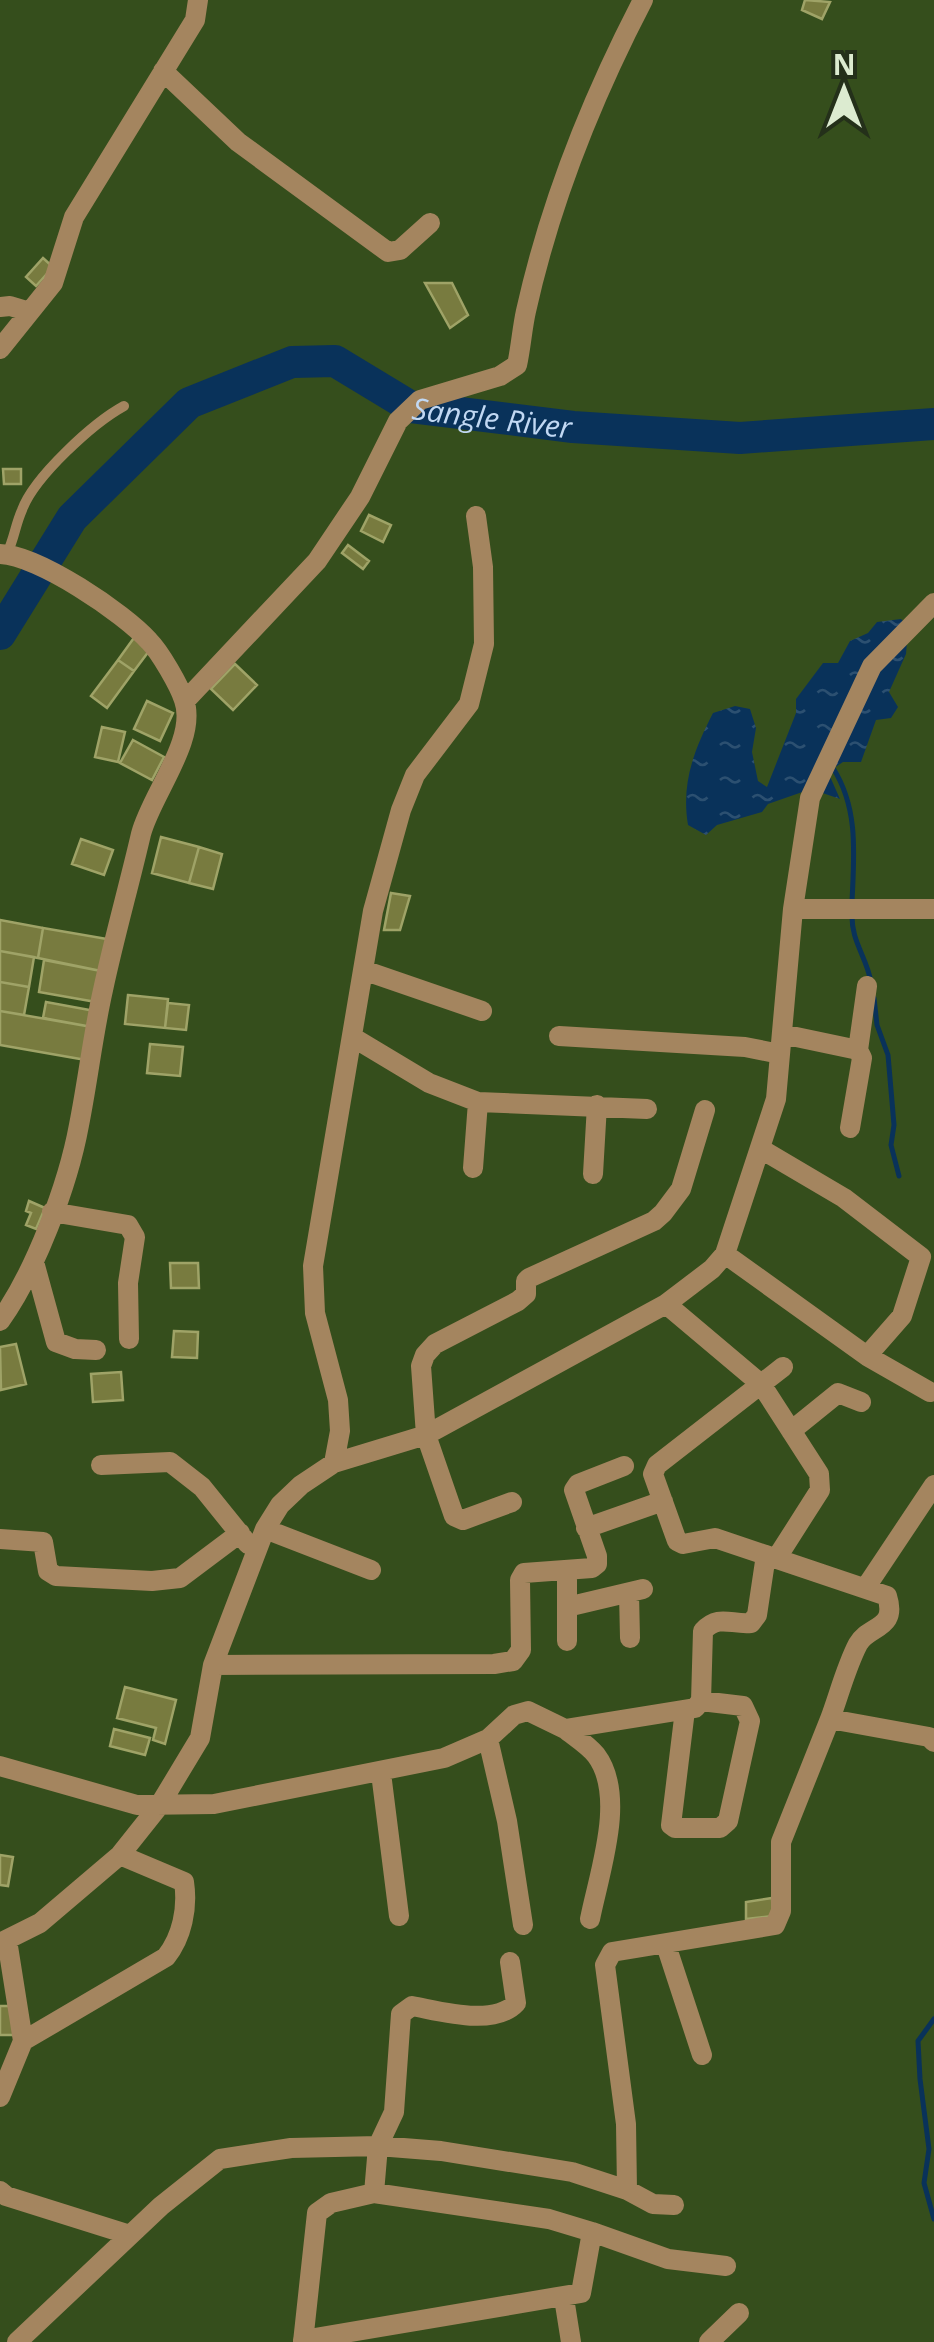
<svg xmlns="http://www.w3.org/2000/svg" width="934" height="2342" viewBox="0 0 934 2342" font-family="'Open Sans',sans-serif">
  <defs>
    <pattern id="water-ripples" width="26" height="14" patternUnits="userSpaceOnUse" patternTransform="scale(2.5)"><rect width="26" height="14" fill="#09325a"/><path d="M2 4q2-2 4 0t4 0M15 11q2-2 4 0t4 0" fill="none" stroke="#2c5071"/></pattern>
  </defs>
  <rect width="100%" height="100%" fill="#354e1c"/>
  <path fill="url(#water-ripples)" d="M901,619L916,634L907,642L906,654L889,692L898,707L891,718L876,720L861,762H843L828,772L840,799L811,789L768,804L762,812L717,825L706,835L688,825C681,783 694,750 713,713L735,706L750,709L756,728L752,752L758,781L767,787L796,713V699L823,663H838L850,641L868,633L877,622Z"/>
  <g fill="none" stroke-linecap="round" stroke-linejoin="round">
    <path stroke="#09325a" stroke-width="5" d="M833,768C859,809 854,855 852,902
      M852,913C851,942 866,955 871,982
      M874,998L877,1025L888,1055L894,1125L891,1145L899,1176
      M934,2019L918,2041L920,2079L929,2149L924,2183L934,2219"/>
    <path stroke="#09325a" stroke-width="32" id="s1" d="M0,634L72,518L189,403L292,362L335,361L411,407L573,427L740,438L934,424"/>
  </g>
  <path fill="#787b3f" stroke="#9fa367" stroke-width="2.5" d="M805,0L830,2L822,19L802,10Z
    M43,258L53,267L36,286L26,277Z
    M425,283H452L468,315L450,328Z
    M3,469H21V484H4Z
    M369,515L391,525L383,542L361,531Z
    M348,545L369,561L363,569L342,553Z
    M136,635L152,647L134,671L118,660Z
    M118,660L134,671L107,708L91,696Z
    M235,664L257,685L233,710L211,689Z
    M147,701L173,713L160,741L134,729Z
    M102,727L125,732L118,762L95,757Z
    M133,740L164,757L152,780L120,763Z
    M161,837L199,847L189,883L152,873Z
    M81,839L113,850L104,875L72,864Z
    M199,847L222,854L213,889L189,883Z
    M391,893L410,896L400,930H384Z
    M0,920L43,928L38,958L0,951Z
    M43,928L107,939L101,971L38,958Z
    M0,951L34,957L29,987L0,982Z
    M44,960L101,971L96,1002L39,992Z
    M0,982L29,987L24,1015L0,1011Z
    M128,995L168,999L165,1028L125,1024Z
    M46,1002L95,1011L92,1027L43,1018Z
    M168,1003L189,1005L186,1030L165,1028Z
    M0,1011L92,1027L86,1060L0,1045Z
    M150,1044L183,1047L180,1076L147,1073Z
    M29,1201L45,1208L36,1229L26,1225L31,1213L26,1211Z
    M170,1263H198L199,1288H171Z
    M174,1331L198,1332L197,1358L172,1357Z
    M16,1344L26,1384L1,1390L0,1347Z
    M121,1372L123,1400L93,1402L91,1374Z
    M125,1687L176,1700L165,1744L153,1740L156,1728L117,1718Z
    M114,1729L150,1738L145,1755L110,1746Z
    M0,1855L13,1857L8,1886L0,1885Z
    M772,1898L773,1916L746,1919V1902Z
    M0,2006H15L14,2035H0Z"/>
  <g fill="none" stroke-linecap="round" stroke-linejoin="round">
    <path stroke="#a4855f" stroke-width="10" d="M7,554C15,536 15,526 22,510C34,477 93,423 124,406"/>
    <path stroke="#a4855f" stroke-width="20" d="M163,71L238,142L388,252L400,250L430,223
      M0,307L10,306L30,312
      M0,349L53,283L74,217L195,20L198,0
      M0,554C38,555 124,613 149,641C160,652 179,685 184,700C198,739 151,795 141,834C129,886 114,938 103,990C93,1034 88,1080 79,1125C68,1185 35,1272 0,1321
      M185,701L317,561L360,497L398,421L420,400L500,376L517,365C521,347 522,329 526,311C550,203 592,98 643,0
      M793,909H934
      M363,970L482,1011
      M782,1034L858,1050L862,1058L850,1128
      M559,1036L745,1047L780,1054
      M354,1038L429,1083L478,1102L647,1109
      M858,1050L867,986
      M761,1149L844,1198L921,1257L902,1316L867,1356
      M473,1168L478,1102
      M593,1174L597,1105
      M52,1212L128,1225L135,1237L128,1283L129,1339
      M725,1254L867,1356L930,1392
      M34,1262L56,1342L75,1349L96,1350
      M666,1304L761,1384L819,1474L820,1490L776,1559
      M783,1367L657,1465L653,1474L677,1541L683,1544L715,1538L887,1596C898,1630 868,1625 858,1644C846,1667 839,1695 830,1719
      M791,1431L838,1393L861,1402
      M334,1463L340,1431L338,1400L315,1313L313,1266L373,911L401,810L415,775L469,704L484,644L483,567L476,516
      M101,1465L170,1462L202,1487L248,1544
      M512,1502L463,1520L454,1516L426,1435L421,1366L425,1355L435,1344L518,1301L526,1294V1281L529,1278L654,1221L663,1213L681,1189L705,1110
      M586,1528L663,1501
      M265,1529L371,1570
      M0,1539L43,1542L48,1571L56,1576L152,1581L180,1578L240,1533
      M866,1587L934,1485
      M629,1593L630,1638
      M567,1607L643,1589
      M567,1641V1570
      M213,1665L494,1664L513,1661L521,1650L520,1580L524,1573L592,1568L597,1564V1556L574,1490L578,1484L624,1466
      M685,1710L671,1825L675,1828H720L728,1821L750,1721L743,1706L701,1701
      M565,1729C575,1737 588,1745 596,1755C627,1796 599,1873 590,1919
      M488,1739L507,1821L523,1925
      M0,1766L137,1805L214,1804L444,1758L488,1739L514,1715L528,1711L565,1729L695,1708L701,1701L703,1631C719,1614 731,1625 751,1623L757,1615L766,1555
      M381,1773L399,1916
      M0,1943L40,1923L120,1855L159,1806L200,1738L213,1665L265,1529L280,1505L301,1485L334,1463L426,1435L666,1304L712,1269L725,1254L776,1099L793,909L810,798L872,666L934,603
      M666,1945L702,2055
      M23,2041L166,1957C182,1937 188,1908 184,1882L120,1855
      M0,2097L23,2041L7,1940
      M627,2190L626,2124L605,1965L612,1952L775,1925L781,1911V1842L830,1719L929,1737L934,1742
      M0,2191L6,2196L130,2235
      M374,2193L549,2219L592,2232
      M564,2298L571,2342
      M303,2340L581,2293L592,2232L668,2259L726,2266
      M17,2342L161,2206L220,2159L291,2148L378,2146L394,2112L401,2014L412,2006C440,2011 494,2027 516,2003L510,1962
      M303,2342L317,2213L331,2203L374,2193L378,2146L441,2151L572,2172L627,2190L653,2204L674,2205
      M709,2342L739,2313"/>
  </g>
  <g text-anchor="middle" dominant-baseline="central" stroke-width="8" stroke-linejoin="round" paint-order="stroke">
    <g font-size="30" font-style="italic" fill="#c1d8f3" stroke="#24301a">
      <text stroke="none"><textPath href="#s1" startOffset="625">Sangle River</textPath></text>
    </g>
  </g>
  <g transform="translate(844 90)" stroke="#24301a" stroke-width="8" paint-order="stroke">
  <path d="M0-8L18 38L0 25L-18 38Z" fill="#dcebd0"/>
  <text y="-15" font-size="28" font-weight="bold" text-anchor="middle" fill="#dcebd0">N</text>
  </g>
</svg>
